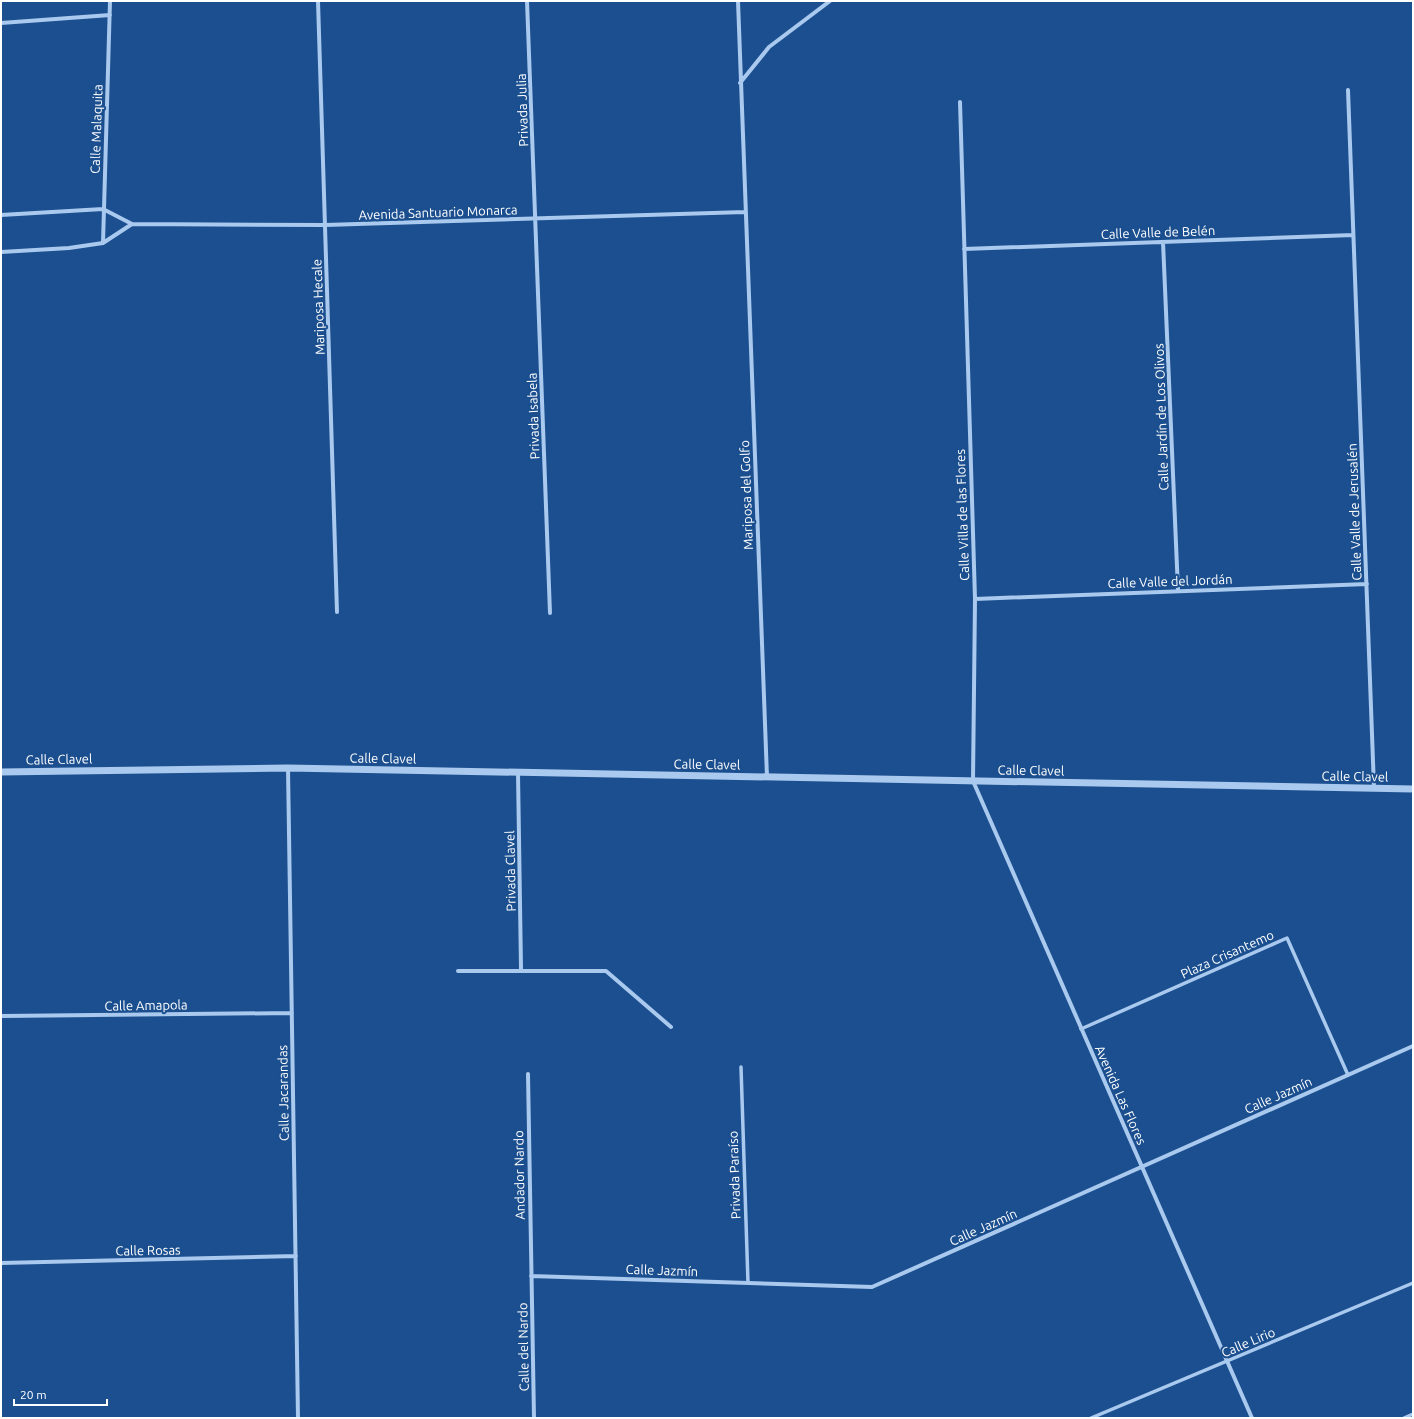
<svg xmlns="http://www.w3.org/2000/svg" width="1414" height="1419" viewBox="0 0 1414 1419" font-family="Ubuntu,sans-serif">
  <rect width="100%" height="100%" fill="#1b4f8f"/>
  <g fill="none" stroke-linecap="round" stroke-linejoin="round">
    <path stroke="#a9c9ee" stroke-width="3.5" d="M1081,1029L1287,938L1348,1075
      M741,1067L748,1283
      M1091,1418L1413,1283
      M1404,1418L1413,1414"/>
    <path stroke="#a9c9ee" stroke-width="4" d="M318,1L337,612
      M527,1L550,613
      M738,1L767,777
      M1,23L110,15
      M740,83L769,47L830,1
      M1348,90L1374,788
      M960,102L975,599L973,781L1252,1418
      M1,215L103,209L132,224L325,225L745,212
      M1163,242L1178,590
      M103,243L110,1
      M964,249L1353,235
      M1,252L69,248L103,243L132,224
      M975,599L1367,584
      M288,768L298,1418
      M518,773L521,969
      M458,971H606L671,1027
      M1,1016L292,1013
      M528,1074L534,1418
      M1,1263L296,1256
      M531,1276L872,1287L1413,1046"/>
    <path stroke="#a9c9ee" stroke-width="7" d="M1,772L288,768L1413,789"/>
  </g>
  <g text-anchor="middle" dominant-baseline="central" stroke-width="4" stroke-linejoin="round" paint-order="stroke">
    <g font-size="13" fill="#fff" stroke="#1b4f8f">
      <text transform="translate(522 110) rotate(-92)">Privada Julia</text>
      <text transform="translate(96 129) rotate(-88)">Calle Malaquita</text>
      <text transform="translate(438 212) rotate(-2)">Avenida Santuario Monarca</text>
      <text transform="translate(1158 232) rotate(-2)">Calle Valle de Belén</text>
      <text transform="translate(318 307) rotate(-92)">Mariposa Hecale</text>
      <text transform="translate(533 416) rotate(-92)">Privada Isabela</text>
      <text transform="translate(1161 417) rotate(-92)">Calle Jardín de Los Olivos</text>
      <text transform="translate(746 495) rotate(-92)">Mariposa del Golfo</text>
      <text transform="translate(1354 512) rotate(-92)">Calle Valle de Jerusalén</text>
      <text transform="translate(962 515) rotate(-92)">Calle Villa de las Flores</text>
      <text transform="translate(1170 581) rotate(-2)">Calle Valle del Jordán</text>
      <text transform="translate(383 758) rotate(1)">Calle Clavel</text>
      <text transform="translate(59 759) rotate(-1)">Calle Clavel</text>
      <text transform="translate(707 764) rotate(1)">Calle Clavel</text>
      <text transform="translate(1031 770) rotate(1)">Calle Clavel</text>
      <text transform="translate(1355 776) rotate(1)">Calle Clavel</text>
      <text transform="translate(510 871) rotate(-91)">Privada Clavel</text>
      <text transform="translate(1227 954) rotate(-24)">Plaza Crisantemo</text>
      <text transform="translate(146 1005) rotate(-1)">Calle Amapola</text>
      <text transform="translate(283 1093) rotate(-91)">Calle Jacarandas</text>
      <text transform="translate(1121 1095) rotate(66)">Avenida Las Flores</text>
      <text transform="translate(1278 1095) rotate(-24)">Calle Jazmín</text>
      <text transform="translate(519 1175) rotate(-91)">Andador Nardo</text>
      <text transform="translate(734 1175) rotate(-92)">Privada Paraíso</text>
      <text transform="translate(983 1227) rotate(-24)">Calle Jazmín</text>
      <text transform="translate(148 1250) rotate(-1)">Calle Rosas</text>
      <text transform="translate(662 1270) rotate(2)">Calle Jazmín</text>
      <text transform="translate(1248 1342) rotate(-23)">Calle Lirio</text>
      <text transform="translate(523 1347) rotate(-91)">Calle del Nardo</text>
    </g>
  </g>
  <rect width="1414" height="1419" fill="none" stroke="#ffffff" stroke-width="4"/>
  <path d="M14 1399v6h93v-6" fill="none" stroke="#ffffff" stroke-width="2"/>
  <text x="20" y="1399" font-size="12" fill="#ffffff" stroke="#1b4f8f" stroke-width="3" paint-order="stroke">20 m</text>
</svg>
